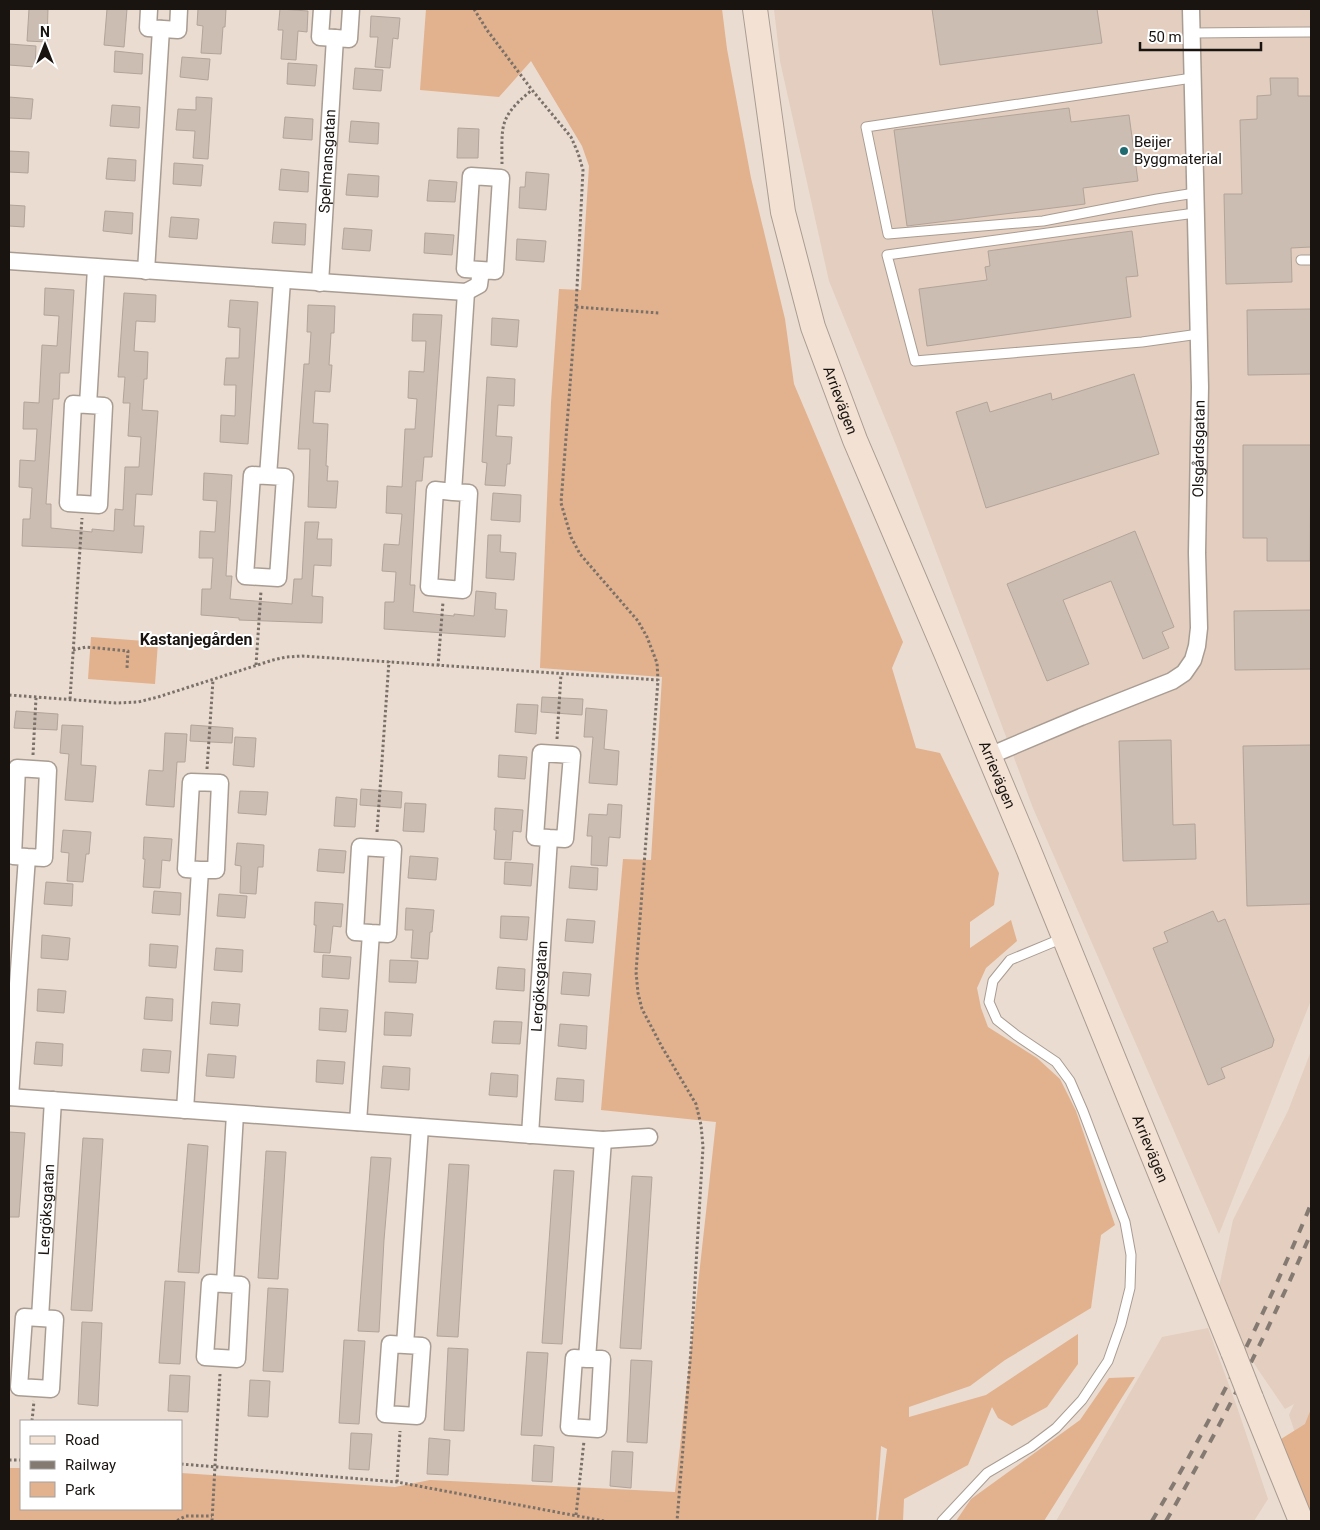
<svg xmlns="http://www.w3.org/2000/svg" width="1320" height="1530" viewBox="0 0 1320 1530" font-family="Roboto,sans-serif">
  <rect width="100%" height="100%" fill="#eadcd1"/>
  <path fill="#e3cebf" d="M774,9H1311V1000L1219,1234L1033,808L896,445L829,281L780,61Z
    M1311,1051V1479L1289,1415L1294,1404L1285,1409L1259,1371L1238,1338L1219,1287L1233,1220L1288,1111Z
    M1208,1328L1237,1407L1268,1499L1254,1521H1056L1162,1337Z"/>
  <path fill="#e2b18d" d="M426,9H722L727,49L751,178L785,319L794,384L903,642L892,668L916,748L940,753L999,873L994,905L970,922V948L1011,920L1017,941L986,968L977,988L981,1008L988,1027L1037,1058L1060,1079L1076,1111L1115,1225L1101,1235L1091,1308L1005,1360L970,1386L909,1407V1417L986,1395L1078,1334V1364L1047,1407L1012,1426L998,1418L992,1407L968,1465L904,1499L903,1521H878L887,1449L881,1446L876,1521H9V1468H21V1509H181V1473L395,1487L430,1480L675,1492L716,1122L601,1110L623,859L651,860L662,677L540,668L551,402L559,289L581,290L589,166L582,146L531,61L499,97L420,90Z
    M91,637L158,642L155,684L88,679Z
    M1135,1377L1044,1521H956L971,1499L1080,1420L1109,1378Z
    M1311,1409V1517L1281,1439L1305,1424Z"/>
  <path fill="#ccbdb3" stroke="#b2a49a" d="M29,9H48L47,42L27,41Z
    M107,9H127L124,47L104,45Z
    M198,9H226L225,27H223L221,54L201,53L203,26L197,25Z
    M280,9L308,11L307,32L298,31L296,60L281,59L283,30H278Z
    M932,9H1097L1102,43L940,65Z
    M371,16L400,18L398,39L393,38L390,68L375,67L378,37H370Z
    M9,44L36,46L35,67L9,65Z
    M115,51L143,54L142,74L114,72Z
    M182,57L210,59L208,80L180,77Z
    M288,63L317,65L315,86L287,84Z
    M355,68L383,70L381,91L353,89Z
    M1270,78H1298V96H1311V247L1291,248L1292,282L1226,284L1224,194H1242L1240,120L1257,119V96L1271,95Z
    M9,97L33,99L31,119L9,118Z
    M196,97L212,98L208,159L193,158L195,131L176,130L178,109L196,110Z
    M112,105L140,107L139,128L110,126Z
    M1069,108L1071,122L1129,115L1138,181L1083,188L1085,204L907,226L894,130Z
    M285,117L313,119L312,140L283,138Z
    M351,121L379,123L378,144L349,142Z
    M458,128L479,129L478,158H457Z
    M9,151L29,152L28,173L9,172Z
    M108,158L136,160L135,181L106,179Z
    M174,163L203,165L201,186L173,184Z
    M281,169L309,172L308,192L279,190Z
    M526,172L549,174L546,210L519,208L520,187H525Z
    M348,174L379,176L378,197L346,195Z
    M429,180L457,182L455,202L427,201Z
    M9,205L25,206L24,227L9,226Z
    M105,211L133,213L132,234L103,231Z
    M171,217L199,219L197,239L169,237Z
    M274,222L306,224L305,245L272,243Z
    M344,228L372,230L370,251L342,249Z
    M1132,231L1138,276L1126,277L1131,317L927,346L919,289L987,280L985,267L990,266L988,251Z
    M425,233L454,235L452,255L424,253Z
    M517,239L546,241L544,262L516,260Z
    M45,288L74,290L69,373H60L59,399H53L46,504H51V528L92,532V529L114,531L115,509L123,510L125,467H139L141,437L128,436L130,403H123L125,377H118L124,293L156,295L155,322L136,321L134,351L148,352L147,379H144L142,410L158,411L152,495L136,494L134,526H144L142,553L72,548L22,546L23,519H30L32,488L19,487L20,460L35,461L37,429H23L24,402L39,403L42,345L57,346L59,316L44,315Z
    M230,300L258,302L248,444L220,442L221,415L235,416L236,385H224L226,358H239L240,328L228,327Z
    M308,305L335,306L334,333H331L329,365H332L330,392L315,391L313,423L328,424L326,466H328L327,481H338L336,508L308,507L310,449H298L304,364H309L311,332H307Z
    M1311,309V374L1248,375L1247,310Z
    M413,314L442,315L432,457H424L422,481H416L410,585H415L413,612L454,616V614L474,616L476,591L496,593L495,609L507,610L505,637L384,629L385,602H394L396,572L382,571L384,544L399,545L402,514L386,513L387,486L402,487L405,429H415L417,399L408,398L409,371L424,372L426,341H412Z
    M492,318L519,320L517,347L491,345Z
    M1134,374L1159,454L986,508L956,412L987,402L990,412L1051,393L1052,400Z
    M487,377L515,379L514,406L498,405L496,436L512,437L510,464H507L505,486L485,485L487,463L482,462Z
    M1243,445H1311L1310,561H1267V538H1243Z
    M204,473L232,475L226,576H232L230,599L292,604L294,579H302L305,522H319L317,539H332L331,566L314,565L312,596L323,597L322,623L239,620V618L201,615L202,589H211L213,558H199L200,531L215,532L217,501L203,500Z
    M493,493L521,495L520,522L491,520Z
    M1135,531L1174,627L1162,632L1169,648L1143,659L1111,581L1063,600L1089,664L1047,681L1007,584Z
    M488,535H501L500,552L516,553L514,580L486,578Z
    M1311,610V669L1235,670L1234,611Z
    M542,697L583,699L582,715L541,712Z
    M517,704L538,705L536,734L515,732Z
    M586,708L607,710L604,749L619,751L617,785L589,783L593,737H584Z
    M16,711L58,714L57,730L14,728Z
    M62,725L83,726L81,765L96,766L93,802L65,800L69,754L60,753Z
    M191,725L233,728L232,743L190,741Z
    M165,733L187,734L185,762H177L174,807L146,805L149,770L163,771Z
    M235,737L256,738L254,767L233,765Z
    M1171,740L1173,825L1195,824L1196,859L1123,861L1119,741Z
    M1311,745V904L1247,906L1243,746Z
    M499,755L527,757L525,779L498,777Z
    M361,789L402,792L401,808L360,805Z
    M240,791L268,792L266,815L238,813Z
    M336,797L357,799L355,827L334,826Z
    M405,803L426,804L424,832L403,831Z
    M608,804L622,805L620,838L609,837L607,866L591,865L592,836H587L589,814L607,815Z
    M495,808L523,810L521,832L513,831L511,860L494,859L496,830H494Z
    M63,830L91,832L89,854H86L83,882L67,881L69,853L61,852Z
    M144,837L172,839L170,861L162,860L160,888L143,887L145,859H143Z
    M237,843L264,845L263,867H258L256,894L240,893L241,866L235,865Z
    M319,849L346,851L344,873L317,871Z
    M410,856L438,858L436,880L408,878Z
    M505,862L533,864L531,886L504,884Z
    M571,866L598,868L597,890L569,888Z
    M46,882L73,884L72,906L44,904Z
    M154,891L181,893L180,915L152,913Z
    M219,894L247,896L245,918L217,916Z
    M315,902L343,904L341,927L333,926L330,953L314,952L316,925H314Z
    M406,908L434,910L432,932H430L428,959L411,958L413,930H405Z
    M1213,911L1218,922L1225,919L1274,1040L1272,1047L1221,1068L1225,1078L1208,1085L1153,948L1168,942L1164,932Z
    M501,916L529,917L527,940L500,938Z
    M567,919L595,921L593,943L565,941Z
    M42,935L70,938L68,960L41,958Z
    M150,944L178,946L176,968L149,966Z
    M216,948L243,950L242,972L214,970Z
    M323,955L351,957L349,979L322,977Z
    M390,960L418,961L416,983L389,982Z
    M498,967L525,969L524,991L496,989Z
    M563,972L591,974L589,996L561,994Z
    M38,989L66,991L64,1013L37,1011Z
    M146,997L173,999L172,1021L144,1019Z
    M212,1002L240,1004L238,1026L210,1024Z
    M320,1008L348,1010L346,1032L319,1030Z
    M385,1012L413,1014L411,1036L384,1035Z
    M494,1021L522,1022L520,1044L492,1043Z
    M560,1024L587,1026L586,1049L558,1046Z
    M36,1042L63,1044L62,1066L34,1064Z
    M143,1049L171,1051L169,1073L141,1071Z
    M208,1054L236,1056L234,1078L206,1076Z
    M317,1060L345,1062L343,1084L316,1082Z
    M383,1066L410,1068L409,1090L381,1088Z
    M491,1073L518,1075L517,1097L489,1095Z
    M557,1078L584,1080L583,1102L555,1100Z
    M9,1132L25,1133L19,1217H9Z
    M83,1138L103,1139L92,1311L71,1310Z
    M188,1144L208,1146L199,1273L178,1272Z
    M266,1151L286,1152L278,1279L258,1278Z
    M371,1157L391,1158L384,1240L379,1332L358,1331Z
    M449,1164L469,1165L458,1337L437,1336Z
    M554,1170L574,1171L562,1344L542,1343Z
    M632,1176L652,1177L641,1349L620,1348Z
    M165,1281L185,1282L180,1364L159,1363Z
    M268,1288L288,1289L283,1372L263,1371Z
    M82,1322L102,1323L98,1406L78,1404Z
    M344,1340L365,1341L359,1424L339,1423Z
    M448,1348L468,1349L464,1431L444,1430Z
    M527,1352L548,1353L542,1436L521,1435Z
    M631,1360L652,1361L647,1443L627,1442Z
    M170,1375L190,1376L188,1412L168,1411Z
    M250,1380L270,1381L268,1417L248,1416Z
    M351,1433L372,1434L369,1470L349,1469Z
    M429,1438L450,1440L448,1475L427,1474Z
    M534,1445L554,1447L552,1482L532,1481Z
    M612,1451L633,1452L631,1488L610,1486Z"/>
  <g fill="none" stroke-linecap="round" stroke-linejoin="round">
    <defs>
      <path id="lane" d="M1192,33L1311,32
        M1192,78L866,127L888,234L1043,221L1157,199L1195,193
        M1195,213L887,255L915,361L1142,342L1199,334
        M1301,260H1311
        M942,1521L987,1473L1031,1447L1056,1428L1082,1400L1108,1361L1121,1324L1130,1288L1131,1255L1125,1222L1083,1111L1070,1081L1056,1062L1016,1035L997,1020L989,1002L993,981L1010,960L1063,938"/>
      <g id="street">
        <path d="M149,9L148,28L178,30L179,9"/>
        <path d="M322,9L320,37L349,39L351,9"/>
        <path d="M9,261L466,292L479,285L481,270L495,271L501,178L471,176L465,269L481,270"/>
        <path d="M146,271L161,29"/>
        <path id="s1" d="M320,283L335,38"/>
        <path d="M88,405L104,406L99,505L68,503L73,404L88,405L96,268"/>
        <path d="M268,476L285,477L278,578L245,576L252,475L268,476L282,281"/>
        <path d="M453,492L469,493L463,590L429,587L435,490L453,492L466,292"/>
        <path id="s2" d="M989,756L1081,717L1172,681L1184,673L1193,660L1197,646L1199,628L1197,553L1200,387L1191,9"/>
        <path d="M9,1097L603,1140L649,1137"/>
        <path d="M10,1097L27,857L44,858L48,770L17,768L13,856L27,857"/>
        <path d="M185,1110L200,870H216L220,783L191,782L186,869L200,870"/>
        <path d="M358,1122L371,933L388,934L393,849L360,847L355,932L371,933"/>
        <path id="s3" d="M530,1135L549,838L565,839L572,755L541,753L535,837L549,838"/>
        <path d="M225,1284L241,1285L237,1359L205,1357L210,1283L225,1284L235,1114"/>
        <path id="s4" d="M40,1318L55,1319L51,1389L19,1387L24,1317L40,1318L53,1100"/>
        <path d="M405,1345L422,1346L417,1416L385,1414L390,1344L405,1345L420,1127"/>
        <path d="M587,1359H602L598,1429L569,1427L574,1358L587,1359L603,1140"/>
      </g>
      <g id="secondary">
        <path id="s5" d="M755,9L783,212L813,327L855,440L946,653L1027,846L1233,1352"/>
        <path d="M1251,1398L1301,1521"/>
      </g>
    </defs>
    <use href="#lane" stroke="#a99c92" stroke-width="11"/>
    <use href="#street" stroke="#a99c92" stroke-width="19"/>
    <use href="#secondary" stroke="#a99c92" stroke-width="26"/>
    <path stroke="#7a7169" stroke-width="3" stroke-dasharray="2.5 2.5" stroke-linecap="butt" d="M474,9L487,30L532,90L571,137L578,153L583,170L576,307L561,503L571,537L580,554L638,621L647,637L657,663L658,680
      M502,164C502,153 501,133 504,124C508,110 521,99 532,90
      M576,307L659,313
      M73,650L86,647L128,651L127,668
      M256,665L261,591
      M438,666L443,602
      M9,695L116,703L138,702L158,697L273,660L286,657L302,656L658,680L636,972L638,993L642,1009L662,1047L696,1104L701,1125L703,1147L691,1349L677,1521
      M70,699L82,518
      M557,739L561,674
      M33,755L36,698
      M207,769L213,680
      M377,832L389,661
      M32,1421L34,1401
      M9,1460H21
      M181,1464L397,1482L604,1521
      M397,1482L400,1431
      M576,1515L584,1441
      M178,1521V1520L186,1516H212
      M212,1521L220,1374"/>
    <use href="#lane" stroke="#fff" stroke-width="9"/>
    <use href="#street" stroke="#fff" stroke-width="16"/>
    <use href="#secondary" stroke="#f3e2d4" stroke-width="24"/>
    <path stroke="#847a72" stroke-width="4" stroke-dasharray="9 9" stroke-linecap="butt" d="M1152,1521C1212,1420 1266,1313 1311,1204
      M1166,1521C1220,1428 1268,1332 1311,1233"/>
    <defs>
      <path id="secondary-bridge" d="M1233,1352L1251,1398"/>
    </defs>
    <use href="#secondary-bridge" stroke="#a99c92" stroke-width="26" stroke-linecap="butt"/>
    <use href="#secondary-bridge" stroke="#f3e2d4" stroke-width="24"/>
  </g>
  <circle fill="#1f6b71" stroke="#fff" stroke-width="2" cx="1124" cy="151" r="5"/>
  <g text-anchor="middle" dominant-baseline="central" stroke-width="4" stroke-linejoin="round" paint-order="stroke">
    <g font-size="15" fill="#191410" stroke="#fff" text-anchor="start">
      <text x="1134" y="142">Beijer<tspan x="1134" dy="17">Byggmaterial</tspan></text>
    </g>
    <g font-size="15" fill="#191410" stroke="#fff">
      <text stroke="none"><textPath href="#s1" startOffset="122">Spelmansgatan</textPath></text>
      <text stroke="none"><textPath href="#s5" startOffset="402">Arrievägen</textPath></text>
      <text stroke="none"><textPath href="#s2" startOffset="440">Olsgårdsgatan</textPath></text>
      <text stroke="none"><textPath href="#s5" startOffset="808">Arrievägen</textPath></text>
      <text stroke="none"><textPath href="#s3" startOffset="149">Lergöksgatan</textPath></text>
      <text stroke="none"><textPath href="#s5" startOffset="1212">Arrievägen</textPath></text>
      <text stroke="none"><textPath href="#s4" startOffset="312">Lergöksgatan</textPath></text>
    </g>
    <g font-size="16" font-weight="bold" fill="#191410" stroke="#fff">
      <text x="196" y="639">Kastanjegården</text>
    </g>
  </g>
  <rect width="1320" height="1530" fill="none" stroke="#191410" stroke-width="20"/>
  <rect x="20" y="1420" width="162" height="90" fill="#ffffff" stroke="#a3a19f"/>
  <rect x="30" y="1436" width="25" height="8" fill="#f3e2d4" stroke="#a3a19f"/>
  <text x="65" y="1445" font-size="15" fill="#191410">Road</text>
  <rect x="30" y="1461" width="25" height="8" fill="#847a72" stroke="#a3a19f"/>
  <text x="65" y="1470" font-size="15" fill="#191410">Railway</text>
  <rect x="30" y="1482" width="25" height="15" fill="#e2b18d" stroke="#a3a19f"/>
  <text x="65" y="1495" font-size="15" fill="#191410">Park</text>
  <g transform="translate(45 45)" stroke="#ffffff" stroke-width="4" paint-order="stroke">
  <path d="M0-4L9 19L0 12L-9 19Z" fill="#191410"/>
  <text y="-8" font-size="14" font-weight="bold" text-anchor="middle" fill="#191410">N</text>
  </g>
  <path d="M1140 42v8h121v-8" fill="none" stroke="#191410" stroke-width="2.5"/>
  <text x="1148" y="42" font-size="15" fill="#191410" stroke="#ffffff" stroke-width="4" paint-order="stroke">50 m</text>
</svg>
